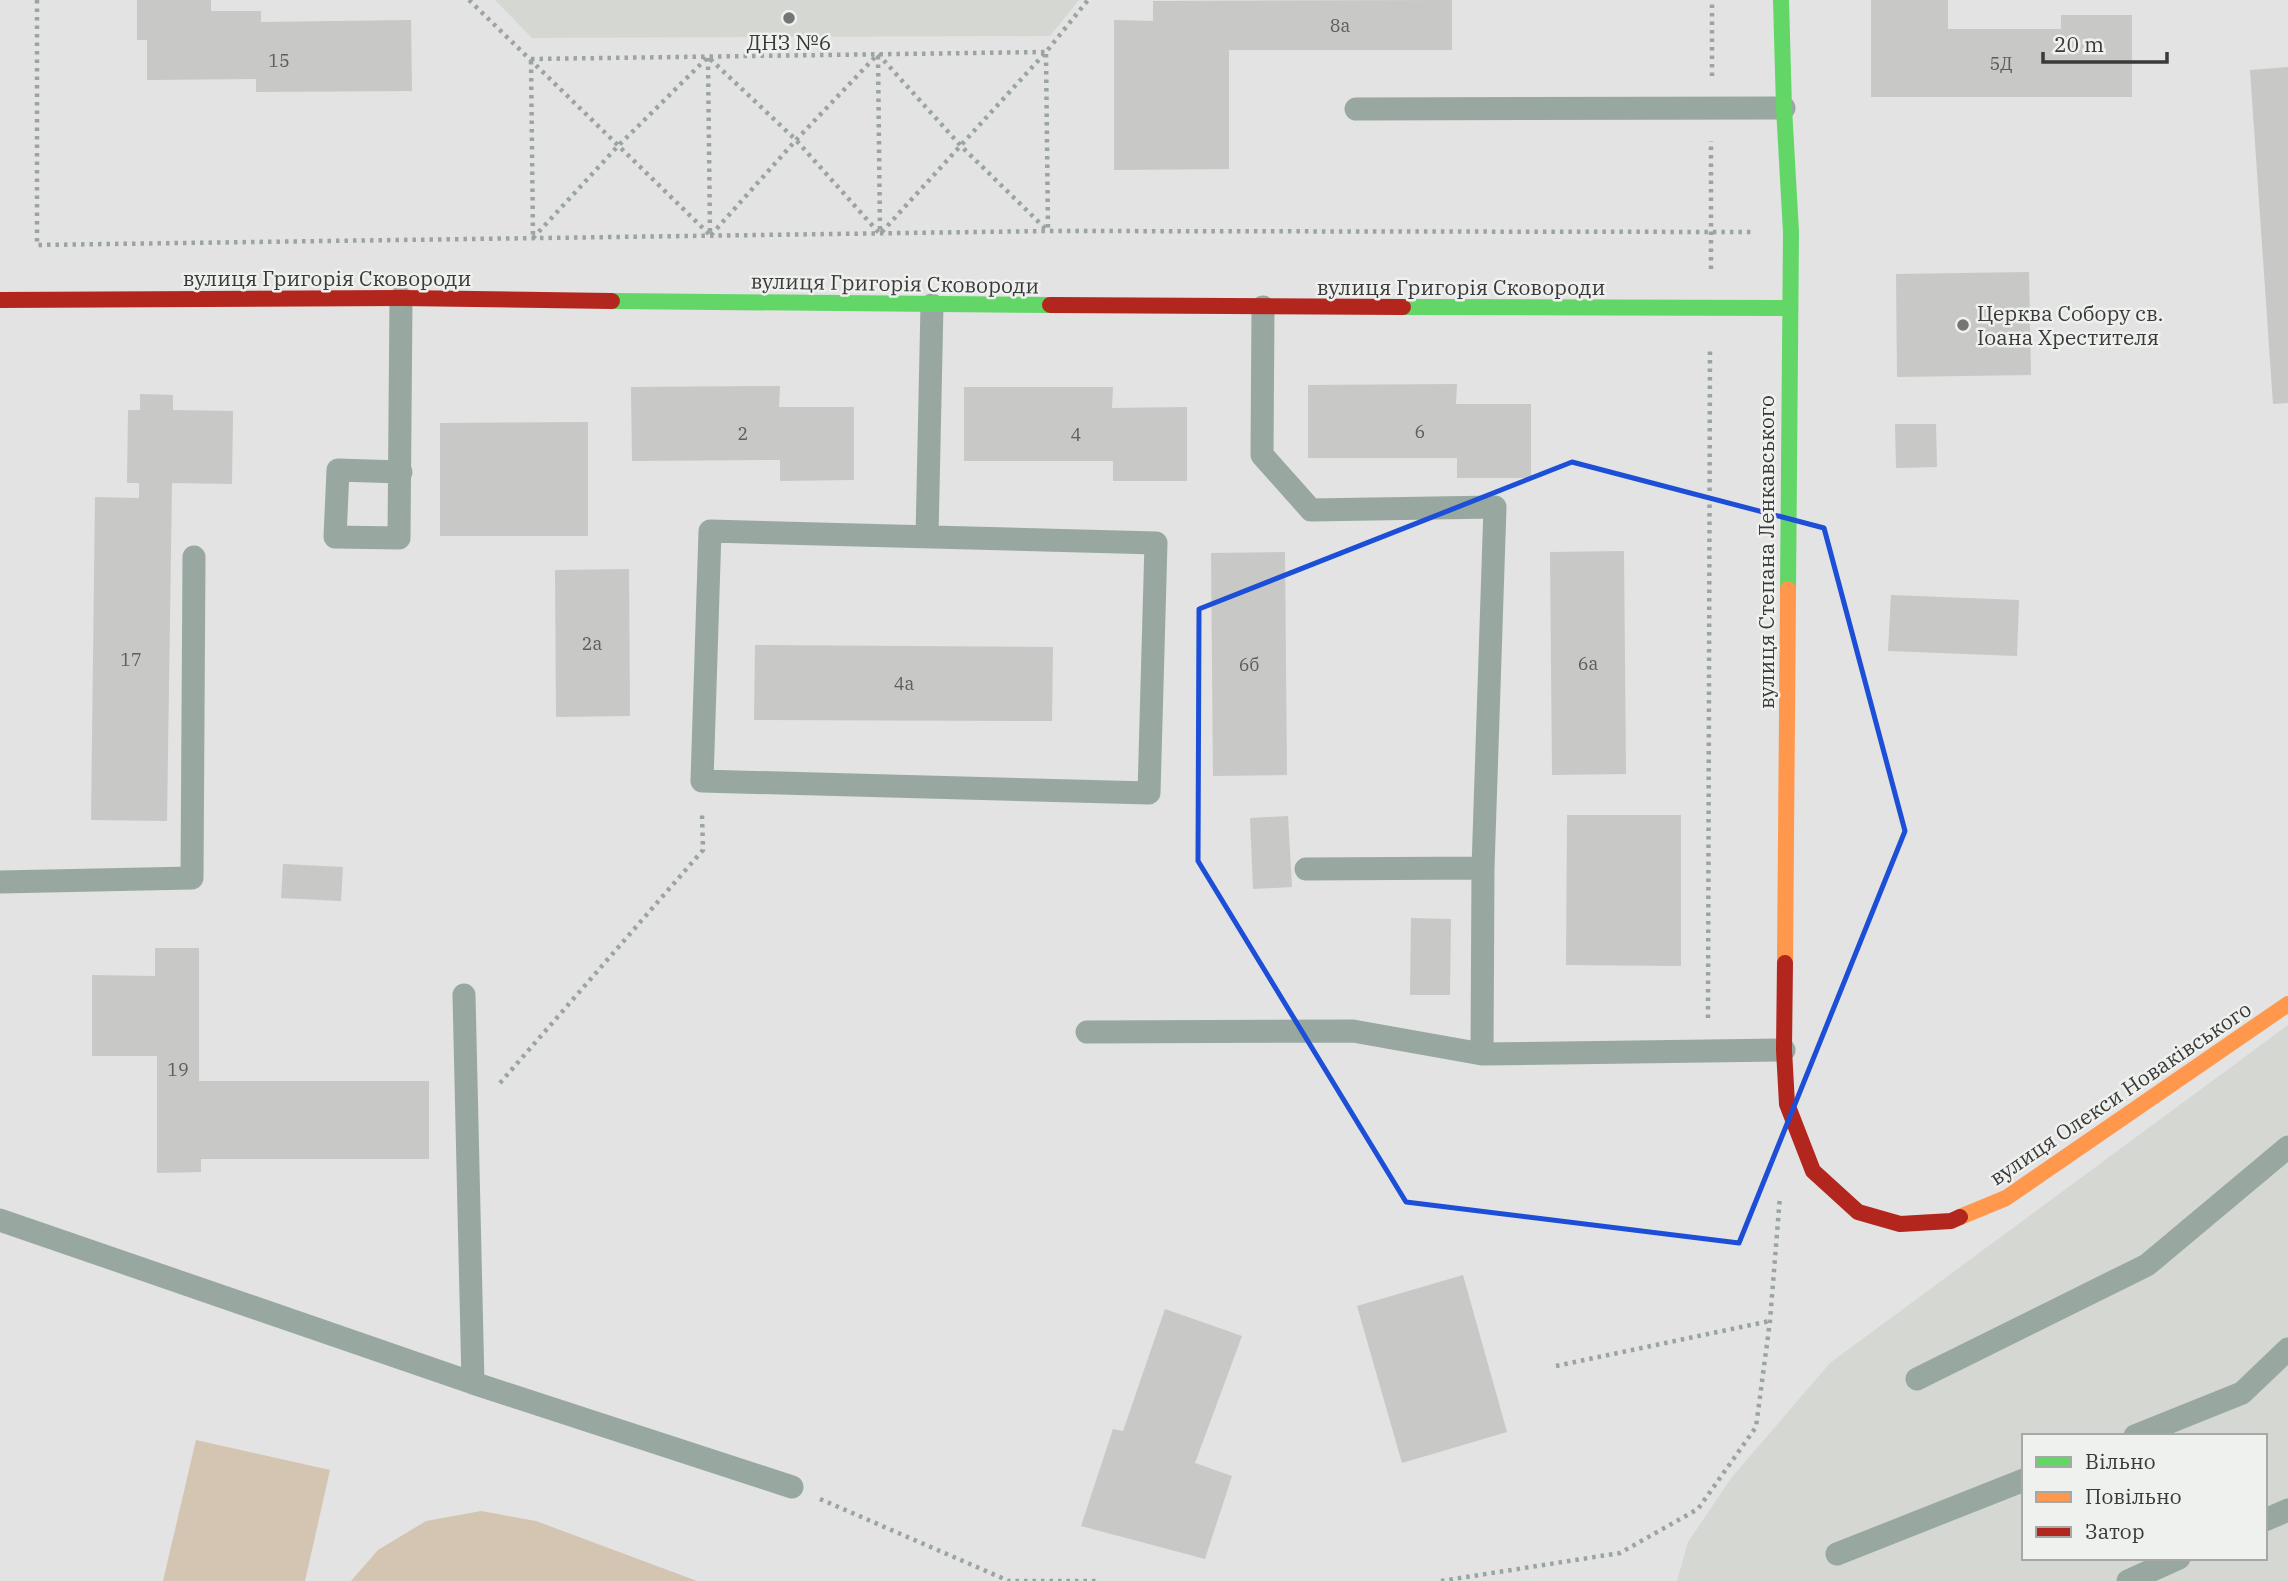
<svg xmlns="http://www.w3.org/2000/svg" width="2288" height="1581" viewBox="0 0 2288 1581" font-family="'IBM Plex Serif',serif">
  <rect width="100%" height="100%" fill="#e2e3e2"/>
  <path fill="#d4d7d2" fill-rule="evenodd" d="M495,0H1079L1050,36L532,38Z
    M2288,1025V1581H1677L1688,1542L1732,1477L1830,1363ZM2024,1436H2265V1558H2024Z"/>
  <path fill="#d4c4b2" d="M196,1440L330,1470L305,1581H163Z
    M481,1511L536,1521L697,1581H351L378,1550L426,1521Z"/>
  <path fill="#c8c8c6" d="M137,0H211V11H261V22L411,20L412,91L256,92V79L147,80V40H137Z
    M1452,0V50H1229V169L1114,170V20L1153,21V1Z
    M1871,0H1948V29H2061V15H2132V97H1871Z
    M2288,67V403L2273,404L2250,70Z
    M2029,272L2031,375L1897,377L1896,274Z
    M1457,384L1456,404H1531V478H1457V458H1308V385Z
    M780,386L779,407H854V480L780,481V460L632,461L631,387Z
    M964,387H1113L1112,408L1187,407V481H1113V461H964Z
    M140,394L173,395V410L233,411L232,484L172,483L167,821L91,820L95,497L139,498V483H127L128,410H140Z
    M588,422V536H440V423Z
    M1895,424H1936L1937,467L1896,468Z
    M1624,551L1626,774L1552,775L1550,552Z
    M1285,552L1287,775L1213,776L1211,553Z
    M629,569L630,716L556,717L555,570Z
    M1891,595L2019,600L2017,656L1888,651Z
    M755,645L1053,647L1052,721L754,720Z
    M1567,815H1681V966L1566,965Z
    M1288,816L1292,887L1253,889L1250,818Z
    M283,864L343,867L341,901L281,898Z
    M1411,918L1451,919L1450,995H1410Z
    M155,948H199V1081H429V1159H201V1172L157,1173V1056H92V975L155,976Z
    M1463,1275L1507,1432L1402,1463L1357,1306Z
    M1165,1309L1242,1336L1195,1463L1232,1476L1205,1559L1081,1526L1113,1429L1123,1431Z"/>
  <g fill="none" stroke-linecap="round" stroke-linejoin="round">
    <path stroke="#9aa4a0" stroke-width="4.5" stroke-dasharray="3.5 5" stroke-linecap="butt" d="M37,0V245L1048,231L1751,232
      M469,0L710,235
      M1046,54L1048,231
      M878,56L880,233
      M708,58L710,234
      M531,59L1045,52
      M531,61L533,237
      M1712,76V0
      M711,235L796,140L878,54L961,146L1048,231
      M533,238L618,146L708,57L796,140L880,234L1046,52L1088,0
      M1711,269V141
      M1708,1018L1710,347
      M500,1083L703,850L702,814
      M1556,1366L1770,1321
      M820,1499L1009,1581H1097
      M1441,1581L1620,1553L1698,1509L1756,1427L1770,1321L1780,1196"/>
    <path stroke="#98a8a1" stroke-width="23" d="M1356,109L1784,108
      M1263,307L1262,455L1311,510L1495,507L1483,868L1482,1054
      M401,472L338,470L335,537L399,538L401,298
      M710,531L1156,543L1149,793L702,781Z
      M927,537L932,305
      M1306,869L1483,868
      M0,882L192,878L194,557
      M1087,1032L1353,1031L1482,1054L1784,1050
      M0,1220L473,1383L464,995
      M1917,1379L2147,1265L2288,1147
      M473,1383L792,1487
      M2135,1436L2242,1393L2288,1349
      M2265,1520L2288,1510
      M1837,1554L2024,1480
      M2128,1581L2179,1558"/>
    <path stroke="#63d668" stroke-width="16" d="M1781,0L1784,108L1791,232L1788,589
      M612,301L1050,305
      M1403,307L1789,308"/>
    <path stroke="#ff974d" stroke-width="16" d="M1785,963L1788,589
      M1960,1217L2006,1198L2288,1004"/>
    <path stroke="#b3261e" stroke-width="16" d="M0,300L401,298L612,301
      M1050,305L1403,307
      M1785,963L1784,1050L1787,1104L1813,1171L1858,1212L1900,1224L1951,1221L1960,1217"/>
  </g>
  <path fill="none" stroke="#1d4ed8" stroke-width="5" stroke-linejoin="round" d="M1572,462L1824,528L1905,831L1739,1243L1406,1202L1198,861L1199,609Z"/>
  <g fill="#747574" stroke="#eff1ee" stroke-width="2.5">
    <circle cx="789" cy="18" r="7"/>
    <circle cx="1963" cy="325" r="7"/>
  </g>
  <g text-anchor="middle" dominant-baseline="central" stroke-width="5" stroke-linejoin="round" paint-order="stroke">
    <g font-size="18" fill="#5d5e5c">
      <text x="1340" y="25">8а</text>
      <text x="279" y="60">15</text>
      <text x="2001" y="63">5Д</text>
      <text x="1420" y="431">6</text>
      <text x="743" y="433">2</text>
      <text x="1076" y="434">4</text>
      <text x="592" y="643">2а</text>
      <text x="131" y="659">17</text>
      <text x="1588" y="663">6а</text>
      <text x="1249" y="664">6б</text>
      <text x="904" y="683">4а</text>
      <text x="178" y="1069">19</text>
    </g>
    <g font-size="21" fill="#393a39" stroke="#eff1ee">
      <text x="789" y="42">ДНЗ №6</text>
      <text x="1977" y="313" text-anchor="start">Церква Собору св.<tspan x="1977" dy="24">Іоана Хрестителя</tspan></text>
    </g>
    <g font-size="21" fill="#393a39" stroke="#eff1ee">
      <text x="327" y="278">вулиця Григорія Сковороди</text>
      <text transform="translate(895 283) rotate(1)">вулиця Григорія Сковороди</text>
      <text x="1461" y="287">вулиця Григорія Сковороди</text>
      <text transform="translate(1766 552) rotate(-90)">вулиця Степана Ленкавського</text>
      <text transform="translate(2120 1093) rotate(-34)">вулиця Олекси Новаківського</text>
    </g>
  </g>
  <rect x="2022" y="1434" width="245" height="126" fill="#eff1ee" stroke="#a6a8a6" stroke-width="2"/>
  <rect x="2036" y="1457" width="35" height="10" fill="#63d668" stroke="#a6a8a6" stroke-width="2"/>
  <text x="2085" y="1469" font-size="21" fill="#393a39">Вільно</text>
  <rect x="2036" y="1492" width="35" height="10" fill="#ff974d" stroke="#a6a8a6" stroke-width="2"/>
  <text x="2085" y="1504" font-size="21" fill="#393a39">Повільно</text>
  <rect x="2036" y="1527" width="35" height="10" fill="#b3261e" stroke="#a6a8a6" stroke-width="2"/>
  <text x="2085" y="1539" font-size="21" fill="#393a39">Затор</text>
  <path d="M2043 52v10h124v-10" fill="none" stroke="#393a39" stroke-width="3.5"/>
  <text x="2054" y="52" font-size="21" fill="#393a39" stroke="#eff1ee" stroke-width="5" paint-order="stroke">20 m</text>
</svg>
